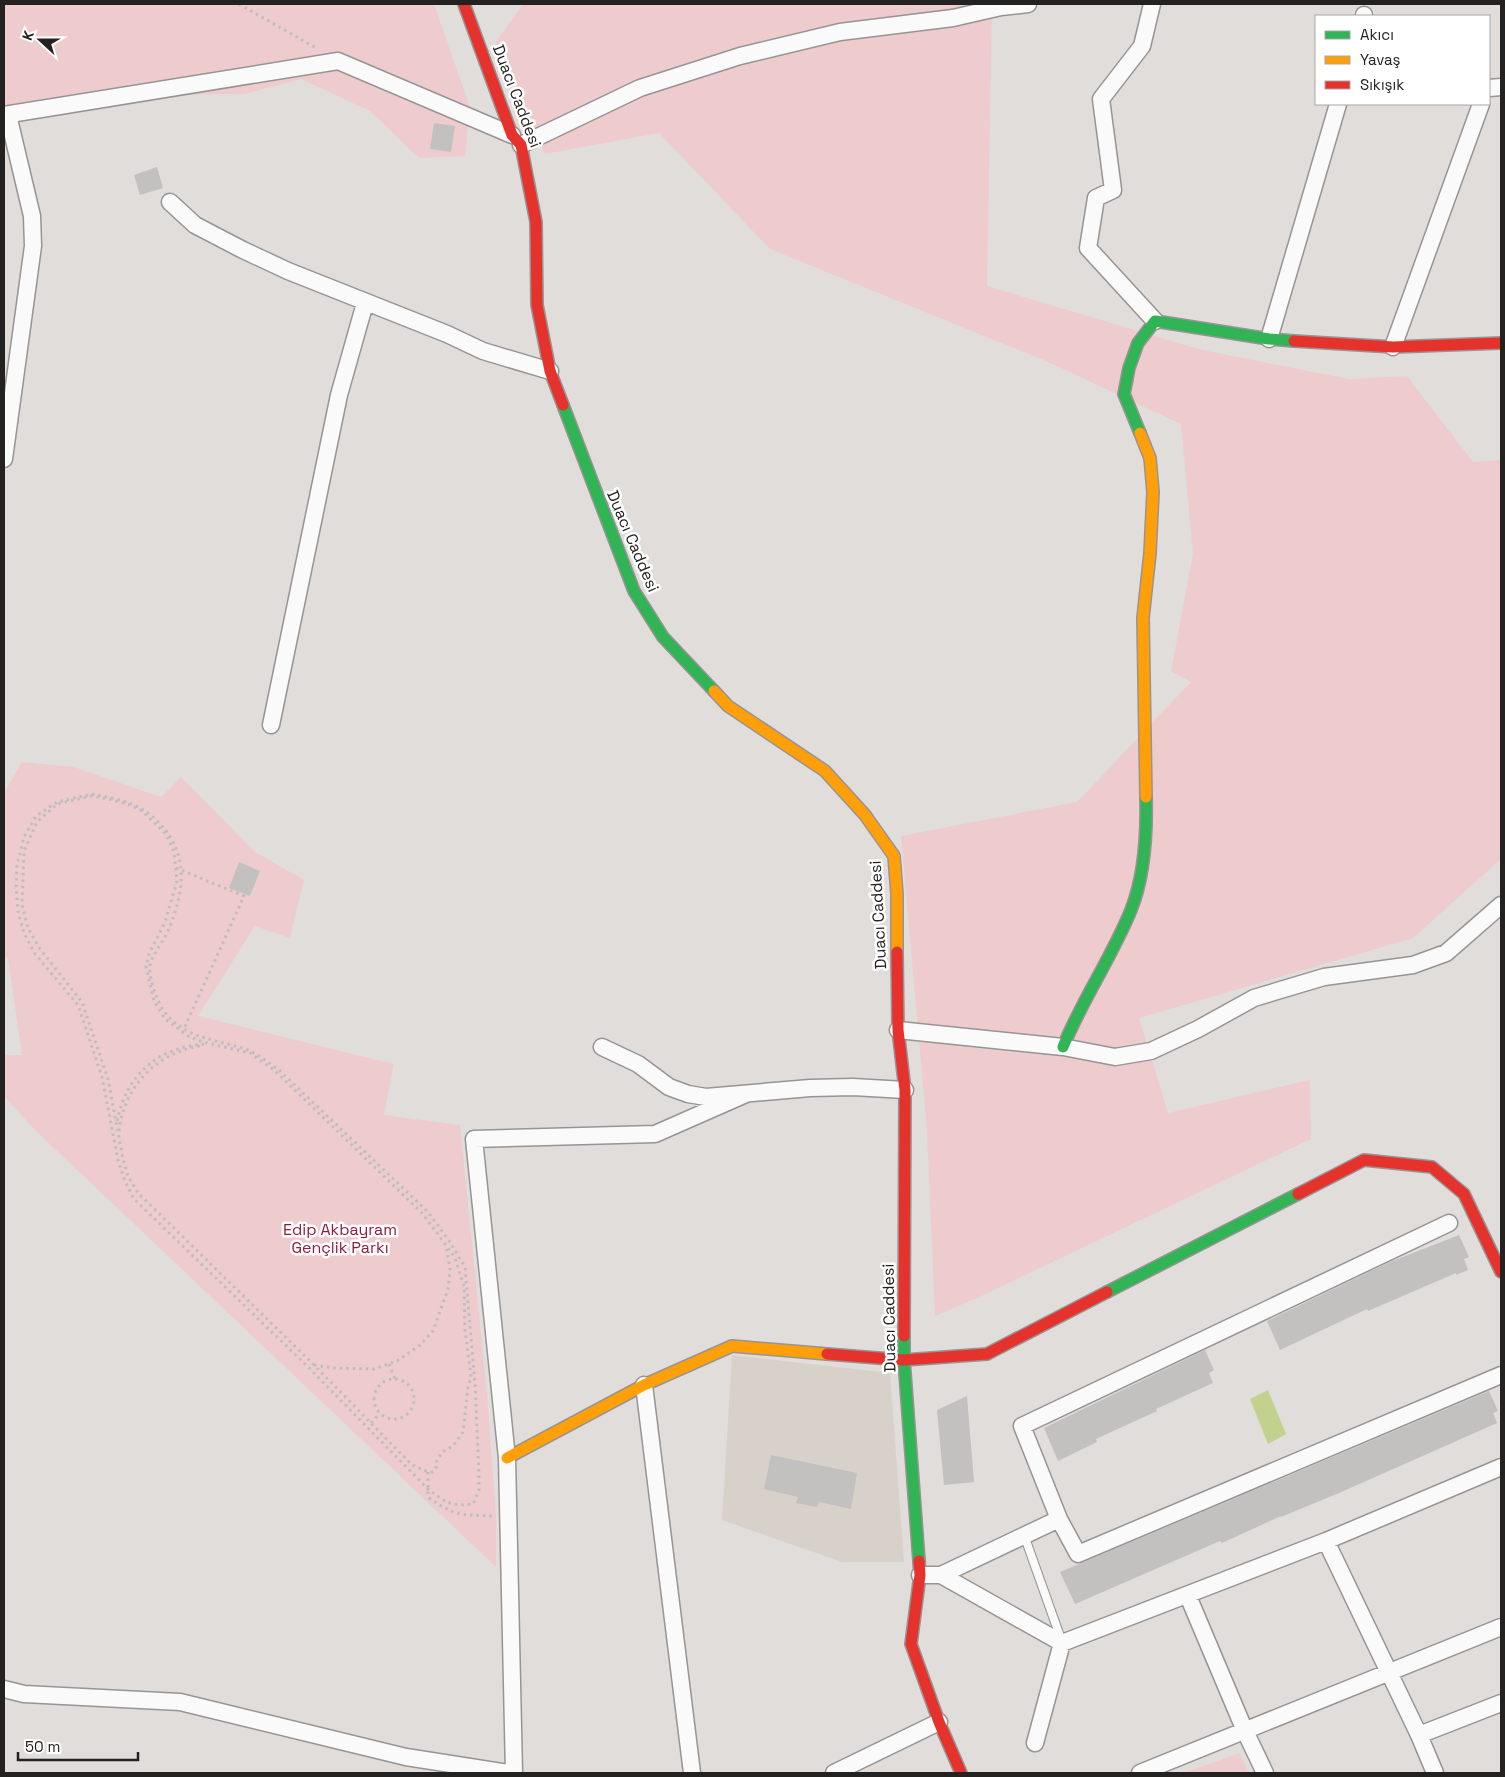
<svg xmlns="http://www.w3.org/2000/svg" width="1505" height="1777" viewBox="0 0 1505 1777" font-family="'Space Grotesk',sans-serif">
  <rect width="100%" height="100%" fill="#e0dddb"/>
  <path fill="#d8d1ca" d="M732,1355L890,1373L904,1562H842L722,1520Z"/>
  <path fill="#eeccce" d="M4,4H434L470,107L465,156L419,158L370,111L301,79L245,94L79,95L4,126Z
    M523,4H992L987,286L1202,350L1349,379L1407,376L1473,462L1501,460V859L1413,938L1139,1018L1168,1113L1310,1080L1311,1139L977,1298L935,1316L927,1131L901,836L1077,802L1191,682L1171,671L1193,554L1181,424L1046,361L770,249L659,133L545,154L496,42Z
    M22,762L74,767L161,797L181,777L255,852L304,880L290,938L255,926L198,1016L394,1064L384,1115L460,1125L487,1394L496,1516V1567L35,1130L4,1096V1055H22L8,958L4,956V793Z
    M1239,1753L1249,1773H1184Z"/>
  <path fill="#c3d18f" d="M1268,1390L1286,1434L1268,1444L1250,1399Z"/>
  <path fill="#c2c1bf" d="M434,123L455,126L451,152L430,149Z
    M157,167L163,188L140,195L134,175Z
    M239,862L260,871L250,896L229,888Z
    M1459,1235L1469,1257L1464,1259L1468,1270L1456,1275V1273L1368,1311L1367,1309L1280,1350L1267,1321L1390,1262Z
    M1205,1350L1214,1370L1209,1373L1213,1383L1156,1409L1157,1411L1096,1439L1097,1442L1058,1461L1044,1428Z
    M1489,1391L1498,1411L1493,1413L1497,1423L1339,1493L1281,1517V1516L1222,1543L1220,1541L1075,1604L1060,1572Z
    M967,1396L974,1482L944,1485L937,1410Z
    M771,1455L857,1473L851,1509L819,1502L817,1507L796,1503L798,1497L764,1489Z"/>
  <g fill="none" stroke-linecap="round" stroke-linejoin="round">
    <defs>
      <path id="lane" d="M1024,1535L1061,1639"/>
      <path id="street" d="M1152,4L1142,46L1101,99L1113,190L1096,198L1088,248L1155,321
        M1364,16V15
        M1489,88L1501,87
        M4,115L338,61L512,135
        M521,145L640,88L740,56L840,32L953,18L1001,7L1028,4
        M170,202L195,225L243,250L288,271L447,334L483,351L550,371
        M1269,339L1338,104
        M1393,347L1481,104
        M4,459L33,246L32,216L8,115
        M271,725L339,395L365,303
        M898,1030L1063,1047L1115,1057L1151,1051L1198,1029L1254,998L1324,977L1413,965L1446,953L1501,905
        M602,1047L638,1064L669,1087L688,1094L706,1097L810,1088L853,1087L905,1090
        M1449,1223L1022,1426L1059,1519L1078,1554L1501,1375
        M644,1385L692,1773
        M1326,1541L1419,1735L1435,1773
        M920,1575H941L1062,1643L1326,1541L1501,1467
        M941,1575L1059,1519
        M1188,1596L1245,1731L1265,1773
        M4,1689L24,1694L180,1702L406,1757L508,1773
        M1419,1735L1501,1703
        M1035,1743L1062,1643
        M514,1773L507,1458L474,1139L655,1134L746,1094
        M834,1773L939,1722
        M1140,1773L1501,1627"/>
      <path id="fast" d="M563,405L634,591L663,637L714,691
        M1140,433L1124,394L1129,368L1138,343L1155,321L1269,339L1294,341
        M1063,1047C1082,1000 1112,957 1131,910C1145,875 1147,835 1146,797
        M1107,1292L1298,1194
        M904,1336V1360L919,1561"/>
      <path id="slow" d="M1140,433L1150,458L1153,492L1150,553L1143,618L1146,797
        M714,691L728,706L825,771L865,815L894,856L897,894V952
        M507,1458L644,1385L732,1346L827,1354"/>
      <path id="jam" d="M464,4L512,135L521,145L536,222L537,305L550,371L563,405
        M1294,341L1393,347L1501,343
        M897,952L898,1030L905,1090L904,1336
        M1298,1194L1364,1160L1432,1167L1464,1194L1501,1272
        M827,1354L904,1360L987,1354L1107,1292
        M919,1561L920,1575L911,1644L939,1722L961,1773"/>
    </defs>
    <use href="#lane" stroke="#979493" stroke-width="10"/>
    <use href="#street" stroke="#979493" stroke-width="19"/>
    <use href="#fast" stroke="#979493" stroke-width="14"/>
    <use href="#slow" stroke="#979493" stroke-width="14"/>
    <use href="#jam" stroke="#979493" stroke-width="14"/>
    <path stroke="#bfbebc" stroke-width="3" stroke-dasharray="2.5 4" stroke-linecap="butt" d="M239,4L316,48
      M92,794C108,797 125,800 140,808C148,812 157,820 163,827C190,859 183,895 168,931C163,942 153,953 150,965C148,975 157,1000 162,1008C181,1038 215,1039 245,1049C257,1053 267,1062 278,1069L428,1212L450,1242L465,1267L475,1384L479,1475V1490L473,1504C451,1507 445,1502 428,1489L306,1365L134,1199L125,1181L118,1160L102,1077L78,1005L35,954L24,933L18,911L16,886L17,864L24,837L36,816L57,802Z
      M176,868L244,896L183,1031
      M117,1121C127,1074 157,1048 204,1044
      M119,1131C124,1087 156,1053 200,1046
      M389,1364L395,1379
      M314,1365L333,1368L374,1369L397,1361L420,1345L433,1331L448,1289L450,1270L446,1245L422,1213L274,1070L250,1053L203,1042L188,1036L165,1019L154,1001L146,966L149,954L165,922L177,881L174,852L166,834L142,811L130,805L109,799L91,796L57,804L37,822L24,851L22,905L28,928L40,949L82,1002L108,1079L123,1159L128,1176L138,1193L314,1365L412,1465L428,1472H433L436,1468V1463L439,1457L444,1451L453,1446L463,1432L468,1387L471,1377L465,1329L464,1286L455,1258L446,1245
      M374 1399a20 20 0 1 1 40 0a20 20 0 1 1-40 0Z
      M371,1423L380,1413
      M428,1472V1497C454,1516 461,1515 493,1516"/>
    <use href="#lane" stroke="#fafafa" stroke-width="8"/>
    <use href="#street" stroke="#fafafa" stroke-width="16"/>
    <use href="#fast" stroke="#30b455" stroke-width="11"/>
    <use href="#slow" stroke="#ff9f0a" stroke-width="11"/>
    <use href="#jam" stroke="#e5322d" stroke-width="11"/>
  </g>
  <g text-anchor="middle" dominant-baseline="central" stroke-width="5" stroke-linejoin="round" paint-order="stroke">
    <g font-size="16" fill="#242220" stroke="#fff">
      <text transform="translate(517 96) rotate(69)">Duacı Caddesi</text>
      <text transform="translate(633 541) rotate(67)">Duacı Caddesi</text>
      <text transform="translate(878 915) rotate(-93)">Duacı Caddesi</text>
      <text transform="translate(889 1318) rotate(-91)">Duacı Caddesi</text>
    </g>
    <g font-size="16" fill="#921c3a" stroke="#fff">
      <text x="340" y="1229">Edip Akbayram<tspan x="340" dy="18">Gençlik Parkı</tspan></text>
    </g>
  </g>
  <rect width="1505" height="1777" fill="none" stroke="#242220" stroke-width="10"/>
  <rect x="1315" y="15" width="175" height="90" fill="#ffffff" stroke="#a7a7a6"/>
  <rect x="1325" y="31" width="25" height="8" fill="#30b455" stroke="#a7a7a6"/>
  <text x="1360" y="40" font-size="15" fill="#242220">Akıcı</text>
  <rect x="1325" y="56" width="25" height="8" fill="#ff9f0a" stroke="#a7a7a6"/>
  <text x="1360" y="65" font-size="15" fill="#242220">Yavaş</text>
  <rect x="1325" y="81" width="25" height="8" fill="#e5322d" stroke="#a7a7a6"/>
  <text x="1360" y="90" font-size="15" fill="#242220">Sıkışık</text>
  <g transform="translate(40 40) rotate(291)" stroke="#ffffff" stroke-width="4" paint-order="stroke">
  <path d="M0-4L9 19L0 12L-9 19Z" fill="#242220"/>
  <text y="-8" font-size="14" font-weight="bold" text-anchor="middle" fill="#242220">K</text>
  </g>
  <path d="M18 1752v8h120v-8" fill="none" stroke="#242220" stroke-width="2.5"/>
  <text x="25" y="1752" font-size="15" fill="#242220" stroke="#ffffff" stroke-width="4" paint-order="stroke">50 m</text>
</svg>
